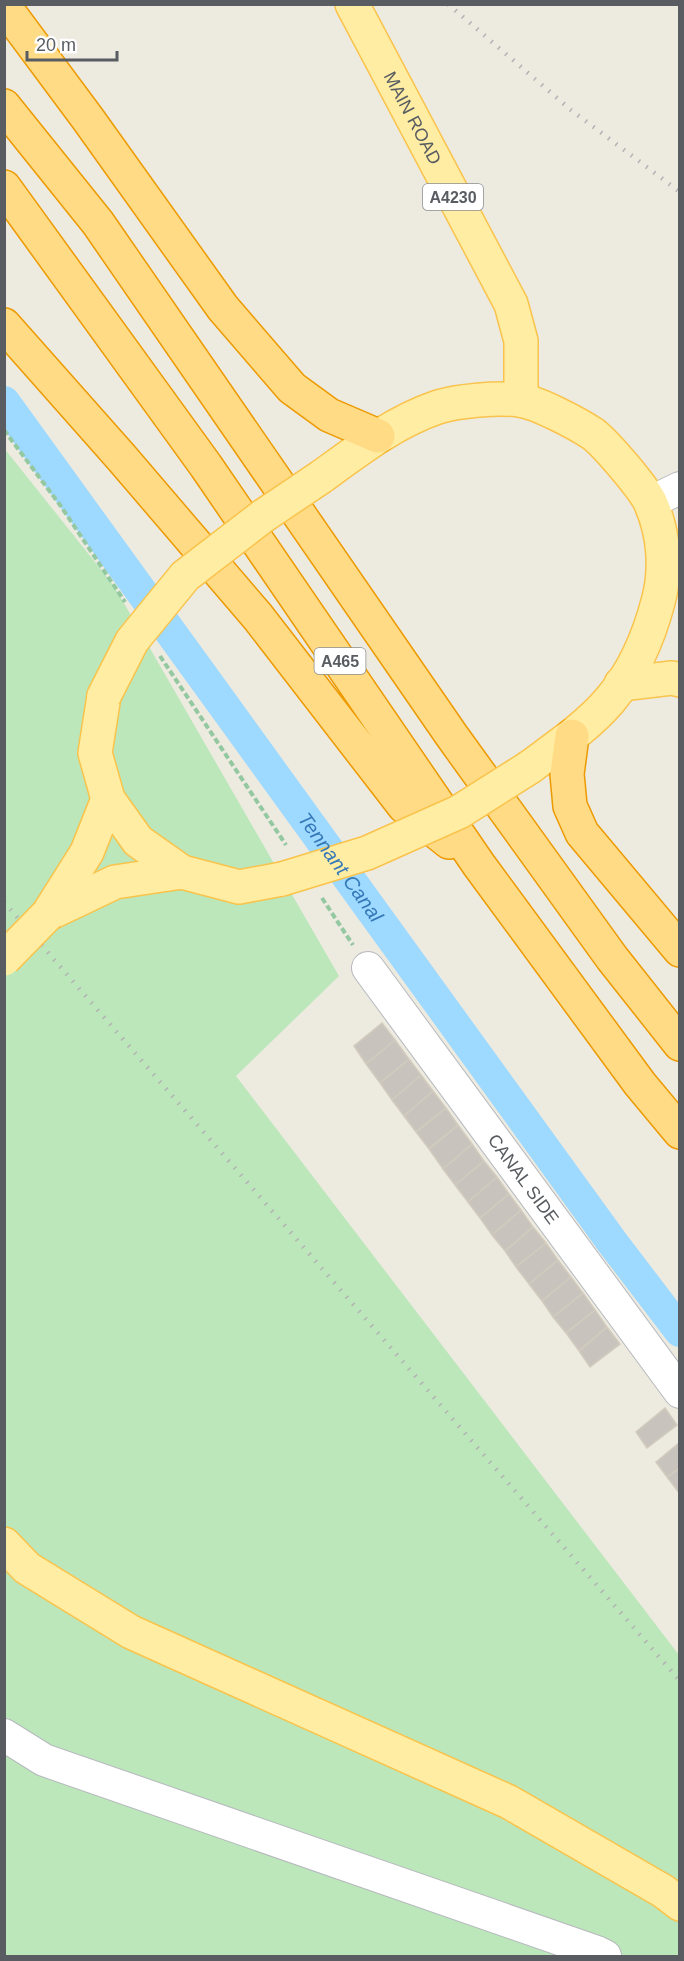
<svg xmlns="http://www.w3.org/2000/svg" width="684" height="1961" viewBox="0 0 684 1961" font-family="Helvetica,sans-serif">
  <rect width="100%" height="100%" fill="#edeae0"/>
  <path fill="#bce7ba" d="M4,448L114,586L339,976L236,1076L679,1655V1956H5Z"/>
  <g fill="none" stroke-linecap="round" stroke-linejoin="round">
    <path stroke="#9ed9ff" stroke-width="32" id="s1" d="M4,402L612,1242L680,1331"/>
  </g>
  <path fill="#c8c4bd" stroke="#d2cbbe" stroke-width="1.5" d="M382,1023L395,1040L366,1064L354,1046Z
    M395,1040L409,1059L380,1083L366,1064Z
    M409,1059L421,1075L392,1100L380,1083Z
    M421,1075L433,1091L404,1116L392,1100Z
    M433,1091L446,1108L416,1132L404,1116Z
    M446,1108L458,1125L429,1149L416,1132Z
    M458,1125L472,1144L443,1169L429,1149Z
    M472,1144L484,1161L455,1185L443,1169Z
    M484,1161L497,1177L468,1202L455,1185Z
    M497,1177L509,1194L480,1218L468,1202Z
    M509,1194L521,1210L492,1235L480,1218Z
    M521,1210L533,1227L505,1251L492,1235Z
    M533,1227L546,1243L516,1267L505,1251Z
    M546,1243L558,1260L529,1284L516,1267Z
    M558,1260L571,1277L542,1301L529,1284Z
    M571,1277L583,1293L553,1317L542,1301Z
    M583,1293L595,1310L566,1333L553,1317Z
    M595,1310L607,1327L579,1351L566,1333Z
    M607,1327L620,1344L590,1367L579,1351Z
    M665,1408L677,1425L647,1448L636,1432Z
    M680,1442V1468L667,1477L656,1462Z
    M680,1468V1494L667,1477Z"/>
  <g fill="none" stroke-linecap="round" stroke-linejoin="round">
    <defs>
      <g id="minor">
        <path d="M651,502L680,488"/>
        <path id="s2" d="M368,968L680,1392"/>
        <path d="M4,1735L44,1760L597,1952L605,1956"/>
      </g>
      <g id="major">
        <path id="s3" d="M352,4L511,304L521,341V400"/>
        <path d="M321,477C358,450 394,422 438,407C458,401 498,397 519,400C537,402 578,424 593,434C606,444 645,489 651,504C664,534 667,570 658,602C649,636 633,673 610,700C588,726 558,746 530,767"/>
        <path d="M621,684L672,678L680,680"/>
        <path d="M104,696L95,753L108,799L138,841L182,872L239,887L282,879"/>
        <path d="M48,914L115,882L182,872"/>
        <path d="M48,914L87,852L108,799"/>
        <path d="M4,1544L27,1568L131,1632L509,1802L663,1891L680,1904"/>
      </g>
      <path id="highway" d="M4,6L88,119L223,308L292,388L329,415L378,436
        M4,106L98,223L452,736L612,958L680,1044
        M4,187L206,466L479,865L640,1084L680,1132
        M4,325L121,457L258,617L404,806L449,842
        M572,736L567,774L570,806L582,833L680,950"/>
    </defs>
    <use href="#minor" stroke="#b6b9be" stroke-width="34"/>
    <use href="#major" stroke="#fac34c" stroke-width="36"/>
    <use href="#highway" stroke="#ed9a00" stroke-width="36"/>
    <path stroke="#93c8a0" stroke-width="4" stroke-dasharray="6 3" stroke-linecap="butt" d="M4,430L60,505L125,602
      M160,656L286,845
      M322,898L353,945"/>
    <use href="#minor" stroke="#fff" stroke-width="32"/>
    <use href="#major" stroke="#ffeda3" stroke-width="33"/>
    <use href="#highway" stroke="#ffdb85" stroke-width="33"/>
    <path stroke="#b2b3b3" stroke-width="4.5" stroke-dasharray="1.5 8" stroke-linecap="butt" d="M448,4L571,110L680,192
      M4,902L680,1681"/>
    <defs>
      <path id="major-bridge" d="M104,696L132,641L185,576L263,516L321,477
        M282,879L367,853L459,812L530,767
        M4,959L48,914"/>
    </defs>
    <use href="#major-bridge" stroke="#fac34c" stroke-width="36" stroke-linecap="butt"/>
    <use href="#major-bridge" stroke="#ffeda3" stroke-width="33"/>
  </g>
  <g text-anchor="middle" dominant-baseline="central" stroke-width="5" stroke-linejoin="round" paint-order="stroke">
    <g fill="#fff" stroke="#8b8e91" stroke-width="1.5">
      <rect x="423" y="184" width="60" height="26" rx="4.5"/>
      <rect x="314.5" y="648" width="51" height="26" rx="4.5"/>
    </g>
    <g font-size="16" font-weight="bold" fill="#595d62">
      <text x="453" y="197">A4230</text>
      <text x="340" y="661">A465</text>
    </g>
    <g font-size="18" fill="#595d62" stroke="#fff">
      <text stroke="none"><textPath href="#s3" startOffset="129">MAIN ROAD</textPath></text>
      <text stroke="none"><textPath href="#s2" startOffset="262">CANAL SIDE</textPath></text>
    </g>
    <g font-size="20" font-style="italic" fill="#3579b8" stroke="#fff">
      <text stroke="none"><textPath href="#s1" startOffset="574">Tennant Canal</textPath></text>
    </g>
  </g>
  <rect width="684" height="1961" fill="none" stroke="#595d62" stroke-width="12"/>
  <path d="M27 51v9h90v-9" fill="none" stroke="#595d62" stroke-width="3"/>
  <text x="36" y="51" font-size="18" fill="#595d62" stroke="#ffffff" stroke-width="4.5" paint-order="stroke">20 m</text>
</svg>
